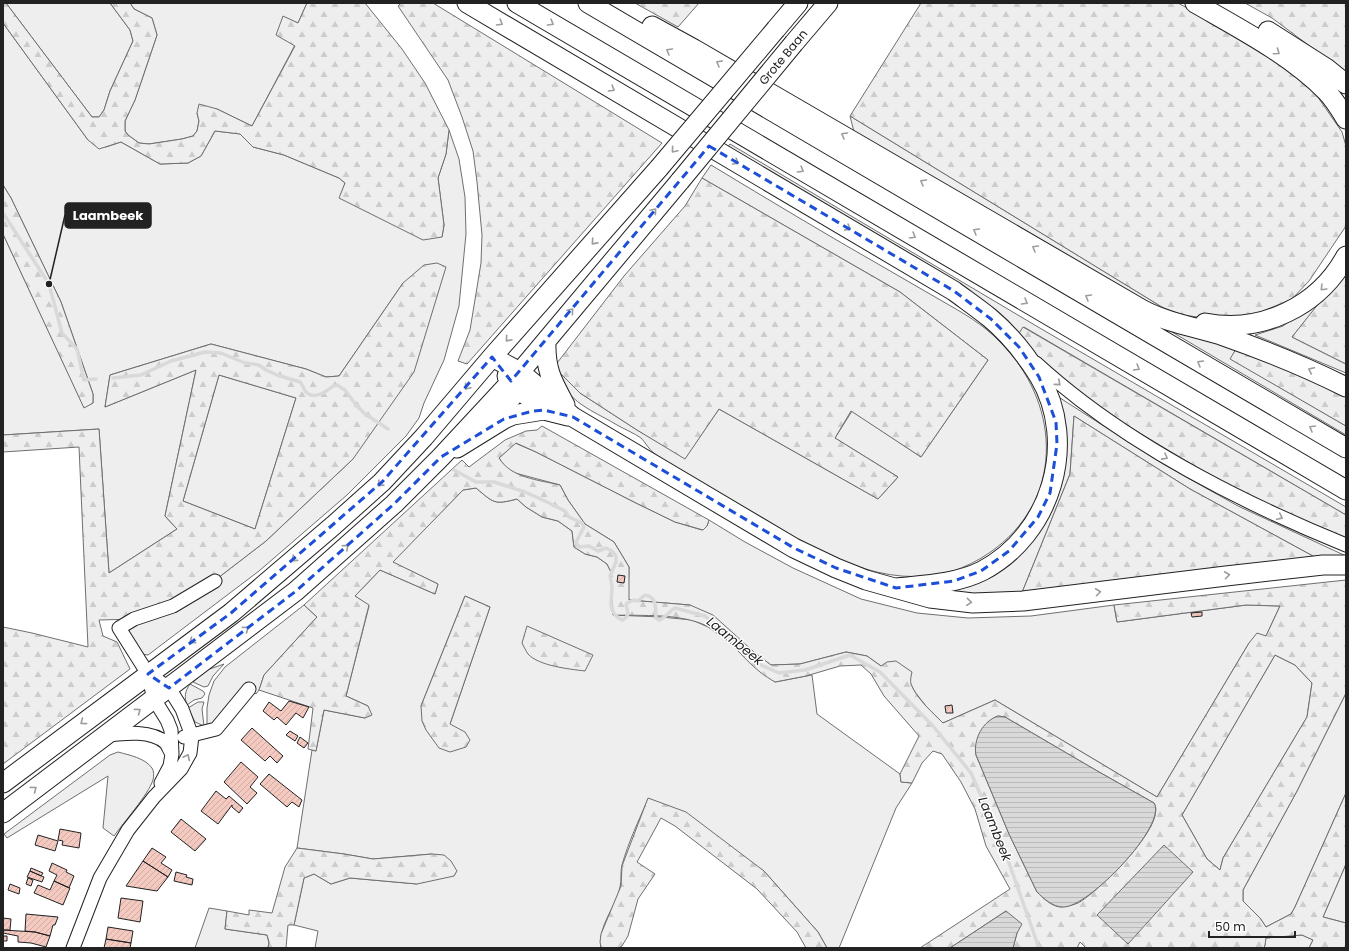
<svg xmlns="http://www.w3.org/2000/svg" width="1349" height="951" viewBox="0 0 1349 951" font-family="Poppins,sans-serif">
  <defs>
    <pattern id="forest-firs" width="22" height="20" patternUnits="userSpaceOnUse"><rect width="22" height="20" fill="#eee"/><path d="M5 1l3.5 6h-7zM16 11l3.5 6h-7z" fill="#ccc"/></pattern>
    <pattern id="water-rules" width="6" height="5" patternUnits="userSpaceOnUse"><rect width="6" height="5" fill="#d9d9d9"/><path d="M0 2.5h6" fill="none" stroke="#bababa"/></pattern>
    <pattern id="building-hatch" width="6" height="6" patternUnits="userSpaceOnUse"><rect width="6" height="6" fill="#f3c9c0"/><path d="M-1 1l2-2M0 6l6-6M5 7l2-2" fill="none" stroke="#d0aca5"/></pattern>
  </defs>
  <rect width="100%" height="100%" fill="#fff"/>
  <path fill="#eee" stroke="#6f6f6f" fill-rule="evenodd" d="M6,3H110L130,30L133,41L110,91L104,110L99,117H92Z
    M130,3H307L298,23L283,17L295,45L252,126L217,109L197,113L199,121L197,131L193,136L182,139L149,144L139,143L128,135L125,131V121L135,100L157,35L152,18L134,9Z
    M3,23L88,140L106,147L121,142L160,164L188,163L201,156L215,131L241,134L253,147L284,155L339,178L345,183L340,198L442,237L444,225L438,178L446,154L449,130L459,159L465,197L466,234L459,306L444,360L424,403L419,418L406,436L347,495L259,571L148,655L141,654L128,637L129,630L137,623L201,591L266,541L353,459L403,283L339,376L326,377L306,369L211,344L110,375L105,407L196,370L165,516L177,529L109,573L99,429L3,435V234L84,407L93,403V394L61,302L11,198L3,185Z
    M850,116L1162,307L1182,315L1162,310L1137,299L854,132Z
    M730,144L1033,324L1346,507V515L1024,327L1018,335L725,150Z
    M711,165C769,200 827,235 885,268C904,279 923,290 942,301C963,313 983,324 1000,342C1059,401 1066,494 996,548C975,564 952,574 926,576C861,582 799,539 745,508C724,496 704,484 683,471C674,466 664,461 655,454C649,450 646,443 641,438C634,433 624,429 617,425C601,415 579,407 567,391C562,384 558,375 554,367L580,393L637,430L685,458L719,409L878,499L898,477L835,438L852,411L921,457L988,360L900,292L702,178Z
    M1335,284L1292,337L1346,364V373L1255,335L1283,326L1305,310Z
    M1167,329L1236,349L1231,359L1346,426V435Z
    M219,375L296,398L255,529L183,501Z
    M1057,396L1163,464L1238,506L1346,556L1322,561L1190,489L1074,416L1070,474L1021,595L933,593L1037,527Z
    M515,443L536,452L636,503L675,522L702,530L707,526L709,520L745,542L793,568L861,599L917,613L968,618L1031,616L1114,605L1117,622L1246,605L1280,606L1266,636L1249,643L1157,797L995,700L943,723L929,710L915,692L910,683L881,666L867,656L846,652L800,664L771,665L690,605L628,600L629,567L614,542L585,524L568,500L560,485L515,473L505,467L499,458Z
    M476,488C494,503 494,505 517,499L526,507L542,517L558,521L572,531L574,547L585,554L597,557L607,564L611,572L613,615L661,617L692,620L708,627L728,641L775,682L812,675L817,714L900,774L901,782L912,783L896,808L839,948H827L818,932L764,871L648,799C639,820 628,843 622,865C620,872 622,880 620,887C616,907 597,927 601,948H315L318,931L294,925L304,878L314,874L331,884L350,878L417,884L432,854L373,859L344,854L297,848L312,750L316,751L324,710L365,718L368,706L346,696L369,606L355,596L380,570L435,594L438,584L392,562L463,490ZM465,596L490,607L450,724L421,706Z
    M304,605L317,617L264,675L259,690L256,694L245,686L213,725L207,726V708L209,695L214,681L225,667Z
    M1275,655L1295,665L1312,683L1307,717L1223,858L1220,870L1207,859L1182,815Z
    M224,664L213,676L208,686L204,687L193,682L207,670Z
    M190,684L203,691L205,694L202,698L194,700L187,705C184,697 185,691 190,684Z
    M1346,693V793L1295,907L1291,914L1266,927L1260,918L1243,902V890L1297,791Z
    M198,702H204L202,709L204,726L195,722L188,708Z
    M118,752C129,755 145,758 152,768C154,771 154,776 153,780C148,795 124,822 114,836L103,828L108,776L7,838L4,834L110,755Z
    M1346,864V923L1323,917Z
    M209,908L227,911L225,929L267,935L269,943L268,948H195Z
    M1302,935L1313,940L1309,948H1264L1265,945V938Z"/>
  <path fill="url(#forest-firs)" stroke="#6f6f6f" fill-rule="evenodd" d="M3,3H6L92,117H99L104,110L110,91L133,41L130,30L110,3H130L134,9L152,18L157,35L135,100L125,121V131L128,135L139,143L149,144L182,139L193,136L197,131L199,121L197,113L199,104L217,109L252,126L295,46L276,35L283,16L298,23L307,3H365L402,49L425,83L449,130L446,154L438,178L444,225L442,237L423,240L339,198L345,183L339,178L284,155L253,147L240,134L215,131L201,156L188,163L160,164L121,142L99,149L88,140L3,23Z
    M401,3H433L662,143L467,364L458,361L470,330L481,263L482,235L477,182L473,151L462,117L448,80L398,6Z
    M635,3H699L678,27Z
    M921,3H1178L1271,54L1313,90L1342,132L1346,146V226L1309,281L1292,299L1258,313L1239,318L1214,319L1182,315L1162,307L850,116Z
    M1245,3H1346V73L1272,18Z
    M702,178L900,292L988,360L921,457L851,411L835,438L898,477L878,499L719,409L685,459L637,430L580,393L554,367L624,276L685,206Z
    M3,185L11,198L61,302L93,394V403L84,408L3,234Z
    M437,263L446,267L414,372L353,459L266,541L201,591L136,619L99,620L103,636L117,642L130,669L3,764V627L32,633L88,647L79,447L3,452V435L99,429L109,573L177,529L165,516L196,370L105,407L110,375L211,344L306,369L326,377L339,376L403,283L424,265ZM219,375L296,398L255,529L183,501Z
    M1346,269V364L1292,337Z
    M1023,327L1346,515V539L1275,508L1223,483L1123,423L1075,391L1048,368L1018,335Z
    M1236,349L1276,364L1346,395V426L1230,359Z
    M1074,416L1190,489L1322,561L1021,595L1070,474Z
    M542,426L709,520L707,526L703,530L675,522L636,503L536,452L516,443L499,458C511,478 539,480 560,485L568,500L585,524L614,542L629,567V600L690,605L713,615L754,652L771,665L800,664L846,652L867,656L881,666L887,662L896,661L912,672C911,676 910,681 911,684C916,698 933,713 943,723L995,700L1157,797L1249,643L1257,633L1266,636L1280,606L1246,605L1117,622L1114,605L1346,580V693L1297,791L1243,890V901L1260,918L1266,927L1291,914L1295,907L1346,793V864L1323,917L1346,923V948H1309L1313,940L1302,935L1266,938L1265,945L1264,948H1086L1080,942L1077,948H1013L1017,933L1006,911L950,948H920L1010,889L986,846L975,809L961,782L942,754L933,751L922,763L912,783L901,782L900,774L919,736L884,696L871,674L861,665L840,666L806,676L775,682C770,679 765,676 760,672C742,658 728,636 707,626C680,613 642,616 613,615L611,572L607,564L597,557L585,554L574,547L572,531L558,521L542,517L526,507L517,499C494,505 494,503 476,488L463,490L393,562L438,584L435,594L380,570L355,596L369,605L346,696L368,706L372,715L365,718L324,710L316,751L308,749L313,708L259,690L264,675L317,617L304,605L462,460L469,467L505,440L526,431L537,430ZM1275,655L1295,665L1312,683L1307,717L1223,858L1220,870L1207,859L1182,815ZM998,716L1005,717L1099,772L1154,803C1168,825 1097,893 1078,903C1073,905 1066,907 1060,907C1051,906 1043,898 1037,892L1009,834L976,755C974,741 985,720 998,716Z
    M465,596L490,607L450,724L465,732L470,740L466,747L450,752L439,748L426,730L422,721L421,706Z
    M527,626L593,655L585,671C569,669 539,666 528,654C526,651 524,647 522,643Z
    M648,798L686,812L764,871L818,932L827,948H806L797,932L757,889L675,826L661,818L637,862L655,874L638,899L628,936L622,946L619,948H601L600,942L601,934L621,886L622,866Z
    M297,848L344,854L373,859L432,854L444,855L451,861L457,871L454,876L417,884L350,878L331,884L314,874L304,878L294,925H288L286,948H268L269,942L267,935L225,929L227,911L249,915V910L272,913L285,867Z"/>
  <path fill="url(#water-rules)" stroke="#6f6f6f" d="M998,716L1005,717L1099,772L1154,803C1168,825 1088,908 1063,907C1053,907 1044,899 1037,892L1009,834L976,755C973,739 983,721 998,716Z
    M1164,845L1193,872L1128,944L1097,915Z
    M1006,911L1022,924L1017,933L1013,948H950Z"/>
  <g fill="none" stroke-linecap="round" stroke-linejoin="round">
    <path stroke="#d9d9d9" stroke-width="3.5" d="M3,213L49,284L62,333L77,349L84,380L96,379
      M113,378L141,375L171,361L205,352L221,353L245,363L259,365L266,370L277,375L300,382C303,385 304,391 307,393C315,400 327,391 333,386L337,385L345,390L356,405L365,414L388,429
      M454,470L476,482H494L525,492L545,501L565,511L569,517L582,523L584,527L576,542L579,547L589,546L598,551L606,548L612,551L616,556V562L610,576C611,580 612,585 612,589C611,602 608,613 622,620C630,617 628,611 626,605L627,603L634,600L638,601L645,595C658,597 655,609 656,618L659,620C666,618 669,611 675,608L705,616L759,664L779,673L805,670L850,655L880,672L933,726L971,773L1002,843L1039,948"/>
  </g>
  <path fill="url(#building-hatch)" stroke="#222" d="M618,575L625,576L624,583L617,582Z
    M1202,612V616L1192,617L1191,613Z
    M289,701L309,707L303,718L296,713L286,725L277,717L274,720L263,711L269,702L281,711Z
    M952,705L953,713H946L945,706Z
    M252,728L283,756L277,763L270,756L265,761L241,740Z
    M290,731L298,736L295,741L286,735Z
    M300,737L308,743L304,748L297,743Z
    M241,762L258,777L250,787L257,793L247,804L224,782Z
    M269,774L302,800L299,807L292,802L287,807L260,784Z
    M216,791L226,799L229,796L243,808L239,813L232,807V805L218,824L201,811Z
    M181,819L206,839L195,851L171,832Z
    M60,829L81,833L79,848L62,845L63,841L58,840Z
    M38,835L58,841L55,851L35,845Z
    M152,848L166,857L161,863L172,870L168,877L143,861Z
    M143,861L168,877L157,891L126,886Z
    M52,863L67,870L66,872L74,876L69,888L54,881L57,875L49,871Z
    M31,868L43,873L41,876L30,871Z
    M30,871L44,877L42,882L27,877Z
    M176,872L187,875L186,877L193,879L192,885L174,881Z
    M28,878L33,880L31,886L26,884Z
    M54,881L70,888L63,905L34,893L38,885L50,890Z
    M10,884L20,888L19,894L8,890Z
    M121,898L143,901L140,922L118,918Z
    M26,914L58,917L55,925H53L50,936L35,932L25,931Z
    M3,918L11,919L10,930H3Z
    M108,927L133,931L131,943L106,939Z
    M3,930L35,932L50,936L46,947L31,943L18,942V936L3,933Z
    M3,936H7V941H3Z
    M106,939L131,943L130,948H104Z"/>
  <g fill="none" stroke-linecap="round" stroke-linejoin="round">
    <defs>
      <path id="minor" d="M1036,363C1123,443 1238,501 1346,545
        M495,421L527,384
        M108,735C125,733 152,730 166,743C168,746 170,751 172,754
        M184,737L216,729L249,689
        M161,783L170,766L172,754L171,730L167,720L154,699L148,674L119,628L134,619L173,606L215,581
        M73,948L100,878L128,830L154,797L181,769L190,753L192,736L182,709L169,688L148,674"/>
      <path id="highway" d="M467,3L954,291C966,300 979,309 990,318C1009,334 1026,355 1039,376C1079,443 1051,535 982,571C956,584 924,585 896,588
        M517,3L1346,490
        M588,3L1346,448
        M1195,3C1240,29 1289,54 1326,91C1334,99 1340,109 1346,119
        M652,26L694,49L1143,310C1168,323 1195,327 1221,335C1264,350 1306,367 1346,387
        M776,29L798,3
        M1268,31L1326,68L1346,84
        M794,43L828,3
        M1205,323C1262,334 1319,306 1346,256
        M546,341C545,369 552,381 565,405
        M492,357L520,372L573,417L794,548L836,568L866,580L930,598L973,603L1023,601L1226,576L1323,565H1346
        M507,376L527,396L544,410
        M457,448L504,419L513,415L544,410L568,416
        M3,783L231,613L334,525L382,482L424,437L492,357L659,168
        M3,813L296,591L394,504L441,457L520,372L680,181"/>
    </defs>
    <use href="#minor" stroke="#222" stroke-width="15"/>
    <use href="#highway" stroke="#222" stroke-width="21"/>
    <use href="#minor" stroke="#fff" stroke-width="13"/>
    <use href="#highway" stroke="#fff" stroke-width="19"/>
    <defs>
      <path id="highway-bridge" d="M659,168L776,29
        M680,181L794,43"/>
    </defs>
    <use href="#highway-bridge" stroke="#222" stroke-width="21" stroke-linecap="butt"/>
    <use href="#highway-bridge" stroke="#fff" stroke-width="19"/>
  </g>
  <defs><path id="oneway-chevron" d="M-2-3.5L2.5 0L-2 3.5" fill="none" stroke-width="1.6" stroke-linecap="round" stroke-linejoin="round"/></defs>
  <g stroke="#9c9c9c">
    <use href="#oneway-chevron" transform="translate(500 23) rotate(31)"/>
    <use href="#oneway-chevron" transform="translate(551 23) rotate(30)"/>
    <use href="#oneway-chevron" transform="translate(669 51) rotate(-150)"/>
    <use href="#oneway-chevron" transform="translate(1277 52) rotate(35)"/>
    <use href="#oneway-chevron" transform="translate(719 63) rotate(-150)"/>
    <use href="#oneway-chevron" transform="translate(612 89) rotate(31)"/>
    <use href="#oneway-chevron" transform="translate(844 135) rotate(-150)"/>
    <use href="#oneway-chevron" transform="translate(674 150) rotate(130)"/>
    <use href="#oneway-chevron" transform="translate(736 162) rotate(31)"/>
    <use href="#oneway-chevron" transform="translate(801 170) rotate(31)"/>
    <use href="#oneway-chevron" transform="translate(923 182) rotate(-150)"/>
    <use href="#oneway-chevron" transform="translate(654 211) rotate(-50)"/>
    <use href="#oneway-chevron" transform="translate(848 228) rotate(31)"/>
    <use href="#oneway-chevron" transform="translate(976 231) rotate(-150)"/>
    <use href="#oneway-chevron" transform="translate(913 236) rotate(31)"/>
    <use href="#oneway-chevron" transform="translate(594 242) rotate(132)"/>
    <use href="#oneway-chevron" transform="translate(1035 248) rotate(-150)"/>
    <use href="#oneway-chevron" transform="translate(1323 288) rotate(135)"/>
    <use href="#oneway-chevron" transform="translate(1088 297) rotate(-150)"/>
    <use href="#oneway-chevron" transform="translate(1025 302) rotate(30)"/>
    <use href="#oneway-chevron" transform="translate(571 311) rotate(-50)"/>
    <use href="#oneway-chevron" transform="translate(508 339) rotate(131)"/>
    <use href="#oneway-chevron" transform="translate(1200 363) rotate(-150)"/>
    <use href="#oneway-chevron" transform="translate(1137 368) rotate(30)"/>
    <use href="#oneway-chevron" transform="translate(1311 370) rotate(-155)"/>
    <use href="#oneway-chevron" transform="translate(1058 383) rotate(40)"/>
    <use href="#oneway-chevron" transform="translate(467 387) rotate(130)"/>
    <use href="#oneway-chevron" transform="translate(1312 428) rotate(-150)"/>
    <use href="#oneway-chevron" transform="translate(1165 457) rotate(29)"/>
    <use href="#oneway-chevron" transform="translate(380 484) rotate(136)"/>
    <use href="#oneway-chevron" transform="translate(1280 517) rotate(26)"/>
    <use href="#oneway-chevron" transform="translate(346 547) rotate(-42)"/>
    <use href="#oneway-chevron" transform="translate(294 559) rotate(140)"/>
    <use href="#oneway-chevron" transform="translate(1227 575) rotate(-7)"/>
    <use href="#oneway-chevron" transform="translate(1098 592) rotate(-7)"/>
    <use href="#oneway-chevron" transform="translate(969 602) rotate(5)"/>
    <use href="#oneway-chevron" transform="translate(246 629) rotate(-37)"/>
    <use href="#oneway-chevron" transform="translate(192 641) rotate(144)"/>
    <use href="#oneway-chevron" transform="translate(138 711) rotate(-37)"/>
    <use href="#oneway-chevron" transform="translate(83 722) rotate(143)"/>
    <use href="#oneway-chevron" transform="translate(187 757) rotate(-63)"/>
    <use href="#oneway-chevron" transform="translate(34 789) rotate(-37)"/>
  </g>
  <path fill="none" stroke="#1d4ed8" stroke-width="3" stroke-dasharray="8 5" stroke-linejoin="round" d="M709,146L954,291L991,319L1019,347L1039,377L1056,422L1057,444L1050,493L1038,517L1009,551L981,571L954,581L896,588L836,568L794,548L573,417L544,410L533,411L504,419L441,457L394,504L296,591L169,688L148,674L231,613L382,482L492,357L511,381Z"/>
  <g text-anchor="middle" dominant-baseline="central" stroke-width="3" stroke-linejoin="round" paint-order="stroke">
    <g font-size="12" fill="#222" stroke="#fff">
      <text transform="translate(783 57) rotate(-50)">Grote Baan</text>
    </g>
    <g font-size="13" font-style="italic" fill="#222" stroke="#fff">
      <text transform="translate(735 641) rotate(39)">Laambeek</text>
      <text transform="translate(995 829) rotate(68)">Laambeek</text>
    </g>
  </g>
  <path fill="none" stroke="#222" stroke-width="1.5" d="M49 284L65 215"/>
  <circle fill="#222" stroke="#fff" stroke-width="1.5" cx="49" cy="284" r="4"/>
  <rect fill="#222" stroke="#222" stroke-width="1.5" x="65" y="203" width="86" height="25" rx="4"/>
  <g font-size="13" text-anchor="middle" font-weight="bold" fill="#fff">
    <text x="108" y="220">Laambeek</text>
  </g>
  <rect width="1349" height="951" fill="none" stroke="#222222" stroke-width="8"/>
  <path d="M1209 931v6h86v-6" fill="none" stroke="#222222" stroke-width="2"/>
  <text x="1215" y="931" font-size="12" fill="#222222" stroke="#ffffff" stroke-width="3" paint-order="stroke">50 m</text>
</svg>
